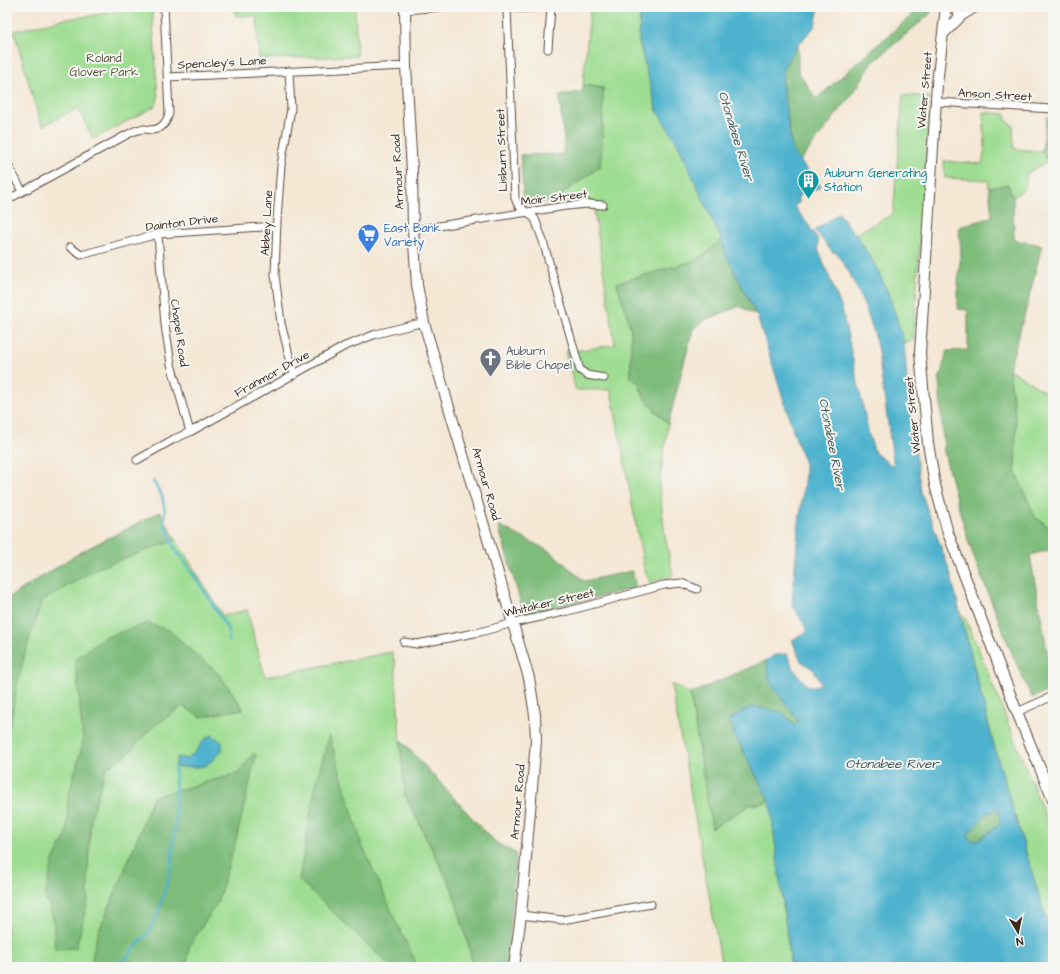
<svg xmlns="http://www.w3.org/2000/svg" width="1060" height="974" viewBox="0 0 1060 974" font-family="'Architects Daughter',sans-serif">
  <rect width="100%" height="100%" fill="#f6f6f2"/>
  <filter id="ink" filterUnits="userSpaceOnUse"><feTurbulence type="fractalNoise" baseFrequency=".025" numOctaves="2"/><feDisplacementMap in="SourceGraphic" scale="8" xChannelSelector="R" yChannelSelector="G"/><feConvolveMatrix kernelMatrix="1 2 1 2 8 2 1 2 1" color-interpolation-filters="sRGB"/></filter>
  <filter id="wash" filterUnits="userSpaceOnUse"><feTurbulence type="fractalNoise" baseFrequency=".012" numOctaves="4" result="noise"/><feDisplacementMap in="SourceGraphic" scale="16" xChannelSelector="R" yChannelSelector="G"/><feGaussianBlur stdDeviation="0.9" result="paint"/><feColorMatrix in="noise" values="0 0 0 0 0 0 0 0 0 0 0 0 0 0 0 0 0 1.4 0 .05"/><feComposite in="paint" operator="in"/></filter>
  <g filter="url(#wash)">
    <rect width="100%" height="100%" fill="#f4e7d4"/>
    <path fill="#9edd92" stroke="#6c8458" d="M121,7H152L158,100L154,107L93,139L78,108L43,126L38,115L14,31L60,20L122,11Z
      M235,7H355L357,56L259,59L257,16H236Z
      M591,7H640L639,42L657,111L678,144L721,239L707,253L693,261L617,283L631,329V378L638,382L646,401L668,424L659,485L665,536L673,575L650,583L644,568L611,390H576L565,352L615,345L594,211V201L560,205L563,193L600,167L603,88L583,85L590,10Z
      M903,95L930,97L913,340L904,343C896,315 887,289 873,263C868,253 861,244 855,234L893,214Z
      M983,112L1006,114V121L1013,125L1014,149L1042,151L1048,161L1027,173L1025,188L1013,198L1008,184L989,188L988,180L945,178L944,161L982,164L985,147Z
      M1009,369L1053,397V530L1035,517L1015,471L1016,423Z
      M160,512L176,540L223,616L247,610L265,677L392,652L395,663L400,739L405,795L453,891L470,950L473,967H7V599L81,552Z
      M961,615L964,616L978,648L1053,836V942L994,746Z
      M671,684L690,694L712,828L750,805L770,802L791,967H722Z"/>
    <path fill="#7ebc7c" stroke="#5c734d" d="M921,7H931L930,14L871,64L855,91L800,161L792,150L782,82L784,66L798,45V71L816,99Z
      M583,85L603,88V133L600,167L563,193L561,200L524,204L520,155L563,154L564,140L559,95L582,92Z
      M1047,117H1053V167L1048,161L1042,151Z
      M1008,184L1013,198L1014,240L1042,245L1027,306L1009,369L1016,423L1015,471L1035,517L1053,530V549L1030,555L1048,656H1053V689L1032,698L1013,656L976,563L968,540L957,502L944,452L939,381L947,351L968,350V310L958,309V282L961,252L959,227L992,217L989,188Z
      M721,239L725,253L757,316L740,306L705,320L693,329L668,424L646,401L638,382L631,378V329L617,283L693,261L707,253Z
      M160,512L176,540L98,568L42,601L27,646L17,686L10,726L7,727V599L81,552Z
      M498,525L551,552L584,581L632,571L636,588L524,614Z
      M147,623L171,631L188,648L218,673L244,709L200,717L183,706L151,728L128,754L106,768L91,817L88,869V900L76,948L55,949L53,917L45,896L53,861L67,833L68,798L83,743L79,694L75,660L103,638Z
      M769,659L766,663L796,717L798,722L796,726L751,706L731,719L734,734L770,802L750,805L712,828L690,694Z
      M329,735L362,845L400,930L415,960V967H391L299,880L315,788Z
      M400,739L484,831L497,843L516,854L507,967H473L470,950L453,891L405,795Z
      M254,753L256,756L237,836L218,901L189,947L186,967H90L97,935L122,877L153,797L239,773Z
      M999,808L1000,824L977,841H970L967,834L987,813Z"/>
    <path fill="#4eb2cd" stroke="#446e76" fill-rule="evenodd" d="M640,7H819L815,26L798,45L784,66L782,82L792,150L800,161L821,186L815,190L812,186L797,198L800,202L794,206L810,227V228L818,239V249L842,309L869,435L875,453L894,467L878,352L874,332L863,302L850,274L836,252L833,253L815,230L839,213L855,234L873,261L887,290L896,316L904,343L909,403L921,492L950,572L994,746L1053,942V967H791L770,802L734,734L730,719L751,706L781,712L796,725L798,722L796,717L770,683L766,663C772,653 777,655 787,654L793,668L806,685L815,686L821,684L814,670L801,661L792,640L808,631L792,604L798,531L805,475V464L794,433L757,316L725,253L721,239L678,144L657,111L639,42ZM999,809L1000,824L977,841L970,840L968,834L987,813Z
      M212,735L222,742V750L216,757L205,766L196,767H175L177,757L187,759L195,752L205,739Z"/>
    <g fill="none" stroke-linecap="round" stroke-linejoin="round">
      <path stroke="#4eb2cd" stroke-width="2.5" d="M153,481L162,496L165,511L164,522L174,547L200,584L229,631V641
        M107,967L116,965L126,958L148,933L158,913L171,870L176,816L175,767"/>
    </g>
  </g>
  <g filter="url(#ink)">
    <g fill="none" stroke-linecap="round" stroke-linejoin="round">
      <defs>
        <path id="street" d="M505,7L507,9L548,7
          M507,9L515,198L517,203L520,207L531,215L535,219L543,241L580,370L587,375L604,378
          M405,10L441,7
          M548,49L551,7
          M289,71L291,109L281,165L277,220L275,275L281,323L294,375
          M168,77L406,66
          M937,102L1053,109
          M7,163L22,191
          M7,200L132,132C136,130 140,129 145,129C147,129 149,130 152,130C162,129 167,122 169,113L164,7
          M413,230L566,206L588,204L603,205
          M158,234L165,325L171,364L190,432
          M70,247L81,255L158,234L277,226
          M137,460L174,439L190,432L345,346L376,334L416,324L424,323
          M404,642L417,644L480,632L513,623L568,611L664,585L681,583L697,589
          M1017,712L1053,696
          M521,915L562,920L651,904"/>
        <path id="secondary" d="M405,7L406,66L412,171L413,230L417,285L424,323L529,678L535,715L536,741L521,915L514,967
          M946,7L937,84L920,353L928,443L935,485L948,533L1017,712L1053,800
          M953,7L962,15
          M943,34L962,15L975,7"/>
      </defs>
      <use href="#street" stroke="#574639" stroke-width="9"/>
      <use href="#secondary" stroke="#574639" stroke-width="12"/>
      <use href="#street" stroke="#fff" stroke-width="7"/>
      <use href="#secondary" stroke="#fff" stroke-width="10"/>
    </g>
  </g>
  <defs>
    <symbol id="building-pin" viewBox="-11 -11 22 30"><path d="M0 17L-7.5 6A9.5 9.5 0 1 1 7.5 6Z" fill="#0f9aa8" stroke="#f6f6f2"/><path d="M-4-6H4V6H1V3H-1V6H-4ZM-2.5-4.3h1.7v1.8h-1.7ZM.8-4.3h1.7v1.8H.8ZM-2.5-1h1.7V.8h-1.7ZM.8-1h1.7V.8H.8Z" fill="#fff"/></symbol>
    <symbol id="supermarket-pin" viewBox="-11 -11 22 30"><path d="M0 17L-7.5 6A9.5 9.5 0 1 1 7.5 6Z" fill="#3f7fe0" stroke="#f6f6f2"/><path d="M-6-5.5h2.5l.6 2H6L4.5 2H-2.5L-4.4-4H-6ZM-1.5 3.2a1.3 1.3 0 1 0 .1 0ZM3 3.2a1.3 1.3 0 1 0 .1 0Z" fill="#fff"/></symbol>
    <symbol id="church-pin" viewBox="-11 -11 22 30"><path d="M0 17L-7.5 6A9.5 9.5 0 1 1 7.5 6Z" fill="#6b7280" stroke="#f6f6f2"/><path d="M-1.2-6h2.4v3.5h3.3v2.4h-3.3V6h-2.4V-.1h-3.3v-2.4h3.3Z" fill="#fff"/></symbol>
  </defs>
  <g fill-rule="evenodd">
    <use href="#building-pin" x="796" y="168" width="25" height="34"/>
    <use href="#supermarket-pin" x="356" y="222" width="25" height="34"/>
    <use href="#church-pin" x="478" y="346" width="25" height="34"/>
  </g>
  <g text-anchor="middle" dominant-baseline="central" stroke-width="4" stroke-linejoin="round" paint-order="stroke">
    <g font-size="12" fill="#54573b" stroke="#f6f6f2">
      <text x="104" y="58">Roland<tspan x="104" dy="14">Glover Park</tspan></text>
    </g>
    <g font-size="12" fill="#3b2a1e" stroke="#f6f6f2">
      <text transform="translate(222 63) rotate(-3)">Spencley's Lane</text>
      <text transform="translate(925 90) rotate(-85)">Water Street</text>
      <text transform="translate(995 95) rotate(3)">Anson Street</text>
      <text transform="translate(502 150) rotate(-92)">Lisburn Street</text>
      <text transform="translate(398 172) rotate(-93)">Armour Road</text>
      <text transform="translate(554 198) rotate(-7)">Moir Street</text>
      <text transform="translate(182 223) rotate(-7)">Dainton Drive</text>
      <text transform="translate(267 223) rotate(-87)">Abbey Lane</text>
      <text transform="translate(179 333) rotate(82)">Chapel Road</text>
      <text transform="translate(272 374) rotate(-29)">Franmor Drive</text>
      <text transform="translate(913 415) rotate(-96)">Water Street</text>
      <text transform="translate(486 484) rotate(74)">Armour Road</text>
      <text transform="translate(549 603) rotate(-13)">Whitaker Street</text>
      <text transform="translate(518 802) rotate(-85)">Armour Road</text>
    </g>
    <g font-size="12" fill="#0d838f" stroke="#f6f6f2" text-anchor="start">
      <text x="824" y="173">Auburn Generating<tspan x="824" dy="14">Station</tspan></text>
    </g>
    <g font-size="12" fill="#366cbe" stroke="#f6f6f2" text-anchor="start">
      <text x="384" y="228">East Bank<tspan x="384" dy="14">Variety</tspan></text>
    </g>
    <g font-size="12" fill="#5b616d" stroke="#f6f6f2" text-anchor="start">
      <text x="506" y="351">Auburn<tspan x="506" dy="14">Bible Chapel</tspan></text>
    </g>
    <g font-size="13" font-style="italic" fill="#425a5b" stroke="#f6f6f2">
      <text transform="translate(736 136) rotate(73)">Otonabee River</text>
      <text transform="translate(832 444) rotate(79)">Otonabee River</text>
      <text x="892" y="764">Otonabee River</text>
    </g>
  </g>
  <rect width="1060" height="974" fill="none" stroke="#f6f6f2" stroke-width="24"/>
  <g transform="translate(1018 932) rotate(170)" stroke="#f6f6f2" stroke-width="3" paint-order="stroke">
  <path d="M0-3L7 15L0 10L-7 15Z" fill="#3b2a1e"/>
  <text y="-6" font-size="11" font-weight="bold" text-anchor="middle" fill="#3b2a1e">N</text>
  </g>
</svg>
